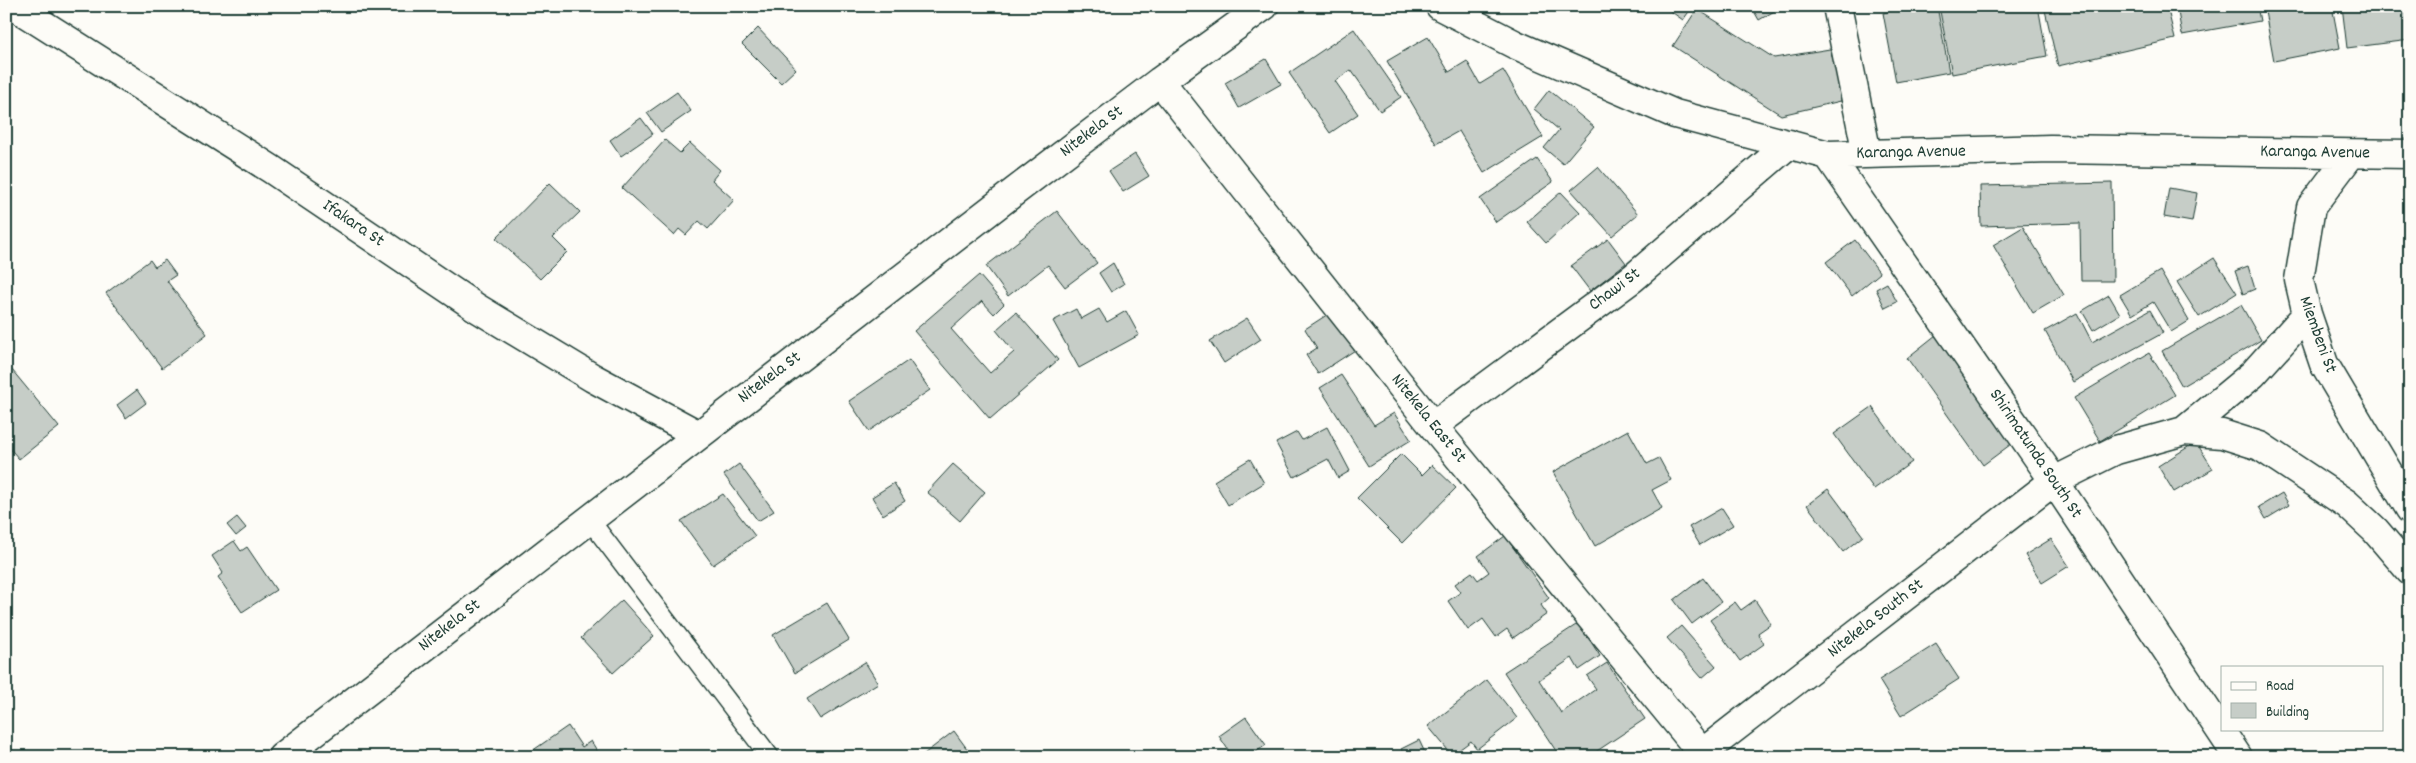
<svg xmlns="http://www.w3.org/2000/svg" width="2416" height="763" viewBox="0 0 2416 763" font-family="Dekko,sans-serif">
  <rect width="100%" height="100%" fill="#fdfcf7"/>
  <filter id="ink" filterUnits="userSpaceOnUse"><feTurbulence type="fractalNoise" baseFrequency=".02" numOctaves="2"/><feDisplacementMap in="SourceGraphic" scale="10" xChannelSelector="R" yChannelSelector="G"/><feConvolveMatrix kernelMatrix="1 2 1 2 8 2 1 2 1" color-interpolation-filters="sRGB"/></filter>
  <g filter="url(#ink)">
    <path fill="#c6cdc7" stroke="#1f3d34" d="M1663,6H1693L1683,20Z
      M1751,6H1783L1759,20Z
      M1914,6H1937L1949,72L1896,82L1883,13Z
      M1939,6H2038L2047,56L1952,74Z
      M2044,6H2167L2175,39L2058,66Z
      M2177,6H2257L2260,21L2182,35Z
      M2264,6H2332L2340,48L2274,61Z
      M2342,6H2410V40L2347,48Z
      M1697,9L1774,58L1836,48L1845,100L1781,115L1673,46Z
      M758,28L796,69L781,83L742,44Z
      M1354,29L1401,97L1380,111L1351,70L1335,81L1358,114L1330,133L1289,73Z
      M1428,37L1449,72L1467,61L1480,84L1503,70L1543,137L1484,173L1459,131L1436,144L1387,61Z
      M1266,59L1281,84L1239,108L1225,83Z
      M1549,90L1594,127L1563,164L1544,148L1559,130L1534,109Z
      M677,92L691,111L661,132L647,113Z
      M641,118L653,134L621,156L610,140Z
      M665,140L680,153L690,143L720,170L712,180L734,200L708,229L699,221L686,235L679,229L674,235L622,188Z
      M1135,154L1149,176L1123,192L1109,171Z
      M1537,159L1553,182L1496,222L1480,199Z
      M1598,167L1638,214L1612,236L1571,190Z
      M550,183L580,212L553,238L567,252L540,279L496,238Z
      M2112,183L2113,281H2081L2080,223L1981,226L1980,186Z
      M2169,188L2197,193L2192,222L2164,217Z
      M1561,192L1580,212L1546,243L1527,222Z
      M1057,211L1097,263L1065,287L1048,265L1008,296L986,266Z
      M2023,227L2064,295L2033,313L1993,245Z
      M1608,239L1626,263L1590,291L1571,266Z
      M1855,240L1880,273L1852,296L1826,262Z
      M2214,258L2237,293L2199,317L2177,282Z
      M150,260L155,267L165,260L176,275L167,281L207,334L162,368L106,293Z
      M1113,263L1124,284L1111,292L1099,273Z
      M2248,266L2255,289L2243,294L2235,271Z
      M2160,271L2189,321L2171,332L2153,302L2132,315L2120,295Z
      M979,275L1004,304L994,314L982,301L951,329L990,373L1014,352L996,330L1016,312L1058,360L990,419L914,331Z
      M1887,283L1897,302L1885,308L1876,289Z
      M2109,295L2120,314L2093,330L2082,311Z
      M2241,305L2261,340L2182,386L2162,351Z
      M1339,307L1363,345L1318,374L1306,355L1317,348L1305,329Z
      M1076,309L1081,319L1099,309L1107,322L1126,311L1139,335L1079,368L1053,321Z
      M2150,310L2163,333L2073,382L2045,331L2077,313L2092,342Z
      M1247,318L1261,339L1224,363L1210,341Z
      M1941,331L2018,439L1983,465L1907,358Z
      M2149,353L2175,395L2100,441L2074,398Z
      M909,360L930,390L869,431L849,401Z
      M12,370L59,427L19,459L6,444V374Z
      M1341,375L1374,425L1394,413L1411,440L1369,466L1320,388Z
      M137,390L146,403L126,418L117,405Z
      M1872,407L1912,462L1874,489L1834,434Z
      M1327,427L1350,471L1338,478L1328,459L1294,477L1276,443L1297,432L1302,440Z
      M1628,430L1647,464L1659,458L1671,480L1652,490L1662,508L1595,546L1553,472Z
      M2196,442L2213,469L2174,492L2158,466Z
      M1401,454L1422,475L1432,465L1456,488L1402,543L1357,498Z
      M1250,459L1264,483L1228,505L1214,481Z
      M739,464L774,511L758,521L724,475Z
      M953,464L985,492L960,521L927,492Z
      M894,483L905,501L883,515L872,497Z
      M1828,489L1863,536L1843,552L1807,505Z
      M2282,493L2289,505L2266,519L2259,507Z
      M723,494L755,536L713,565L681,521Z
      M1722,508L1733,525L1700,545L1689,527Z
      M237,517L246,528L236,536L227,525Z
      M1505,536L1549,598L1541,605L1547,614L1513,638L1507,629L1496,637L1483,619L1468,630L1448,601L1461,592L1455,584L1472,572L1478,580L1489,572L1478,556Z
      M2051,539L2069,566L2042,583L2025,555Z
      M234,541L241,551L247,547L276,590L242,612L218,577L223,573L212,556Z
      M1703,578L1721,602L1692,624L1674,600Z
      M622,600L654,636L613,673L581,638Z
      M1755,600L1771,624L1758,633L1764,644L1740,661L1710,620L1735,602L1741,610Z
      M827,603L849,640L795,673L773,635Z
      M1579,623L1600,656L1579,670L1572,658L1539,680L1556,705L1561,713L1596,689L1587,676L1607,663L1645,719L1588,757H1560L1504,672Z
      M1681,626L1716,666L1702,678L1667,638Z
      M1936,644L1959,679L1901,716L1879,680Z
      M865,662L878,683L820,719L807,699Z
      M1487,680L1517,718L1477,749L1471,741L1452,755L1428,726Z
      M1246,717L1266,745L1249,757H1233L1219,736Z
      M568,726L582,747L591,741L601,757H536L532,751Z
      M954,731L973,757H920Z
      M1419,740L1427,757H1405L1401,749Z"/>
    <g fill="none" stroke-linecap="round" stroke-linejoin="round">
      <defs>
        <path id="service" d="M589,519L770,757"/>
        <path id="minor" d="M14,6L271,169L477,308L593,378L697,434
          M1440,6L1516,45L1675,114L1828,155L2050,149L2410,154
          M1837,6L1867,154
          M1160,81L1433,426L1702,753
          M2351,154L2311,207L2299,280L2307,314L2324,364L2410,509
          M1828,155L2054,481L2238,757
          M1433,426L1633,278L1789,144
          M2184,431L2253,374L2307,314
          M282,757L1014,192L1160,81L1264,6
          M1697,757L2054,481L2116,450L2184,431L2222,434L2260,446L2347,504L2375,530L2410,571"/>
      </defs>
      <use href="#service" stroke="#1f3d34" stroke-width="21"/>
      <use href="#minor" stroke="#1f3d34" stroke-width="31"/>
      <use href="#service" stroke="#fdfcf7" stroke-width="18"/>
      <use href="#minor" stroke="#fdfcf7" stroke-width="28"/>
    </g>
  </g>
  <g text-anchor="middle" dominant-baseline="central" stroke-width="4" stroke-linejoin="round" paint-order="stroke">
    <g font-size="18" fill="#1f3d34" stroke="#fdfcf7">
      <text transform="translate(1092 132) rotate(-37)">Nitekela St</text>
      <text transform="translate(1911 153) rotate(-1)">Karanga Avenue</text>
      <text transform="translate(2315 153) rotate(1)">Karanga Avenue</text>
      <text transform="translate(353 224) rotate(34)">Ifakara St</text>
      <text transform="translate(1615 290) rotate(-37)">Chawi St</text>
      <text transform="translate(2317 335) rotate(70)">Miembeni St</text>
      <text transform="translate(770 378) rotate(-37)">Nitekela St</text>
      <text transform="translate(1428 419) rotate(51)">Nitekela East St</text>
      <text transform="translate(2035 454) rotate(56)">Shirimatunda South St</text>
      <text transform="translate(1876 619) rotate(-38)">Nitekela South St</text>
      <text transform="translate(450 626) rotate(-38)">Nitekela St</text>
    </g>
  </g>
  <rect width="2416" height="763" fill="none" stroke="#fdfcf7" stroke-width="25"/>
  <rect x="12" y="12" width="2391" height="738" fill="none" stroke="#1f3d34" stroke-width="2" filter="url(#ink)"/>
  <rect x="2221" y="666" width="162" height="65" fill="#fdfcf7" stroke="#a4b0a9"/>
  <rect x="2231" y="682" width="25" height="8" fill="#fdfcf7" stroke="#a4b0a9"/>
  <text x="2266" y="690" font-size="15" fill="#1f3d34">Road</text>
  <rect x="2231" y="703" width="25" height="15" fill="#c6cdc7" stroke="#a4b0a9"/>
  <text x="2266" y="716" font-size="15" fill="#1f3d34">Building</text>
</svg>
